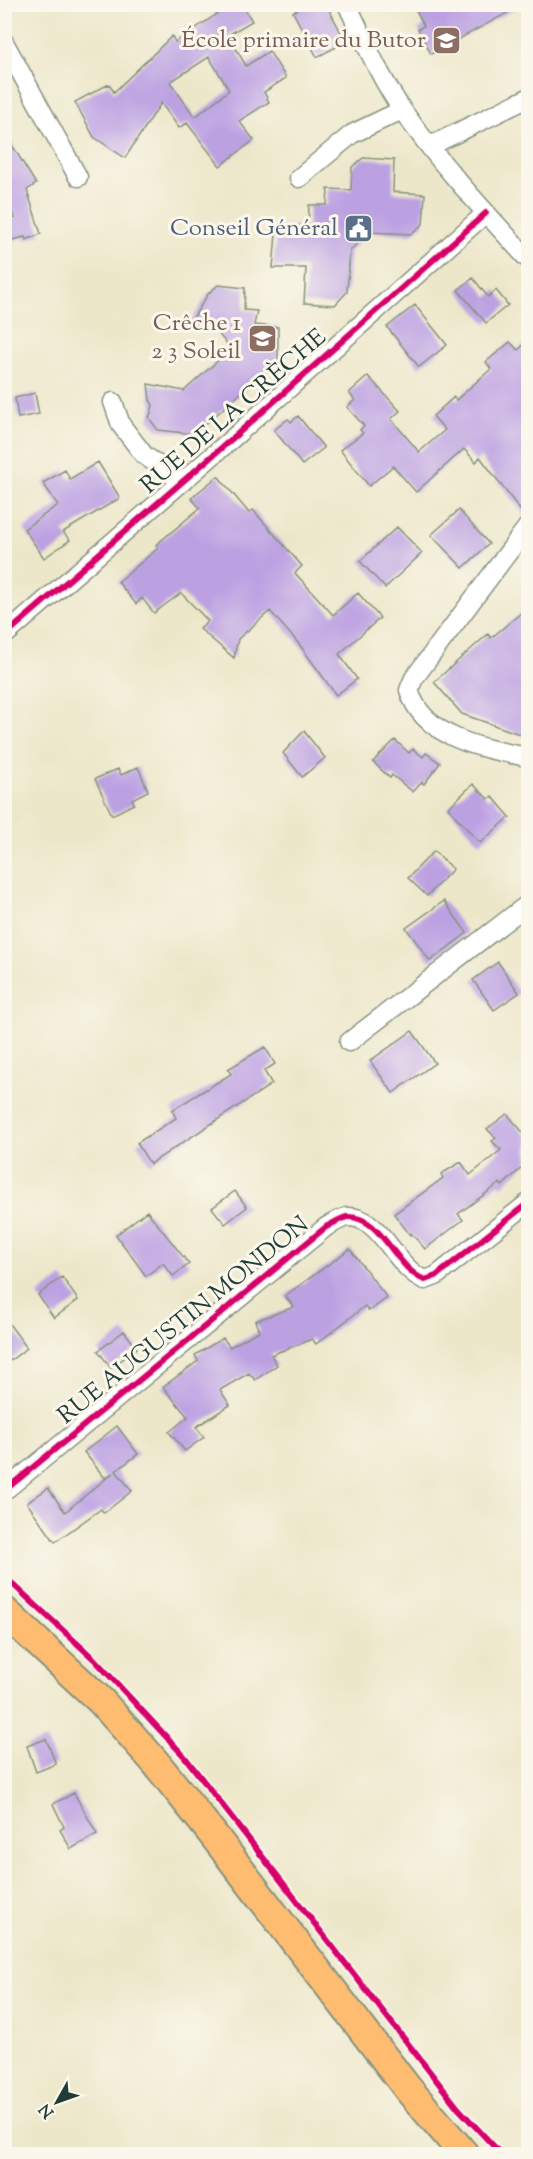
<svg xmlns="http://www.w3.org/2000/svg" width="533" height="2159" viewBox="0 0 533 2159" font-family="'Sorts Mill Goudy',serif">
  <rect width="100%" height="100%" fill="#fbf7ec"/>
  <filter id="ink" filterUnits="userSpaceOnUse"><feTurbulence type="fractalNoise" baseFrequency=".0167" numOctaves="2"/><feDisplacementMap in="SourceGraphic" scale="12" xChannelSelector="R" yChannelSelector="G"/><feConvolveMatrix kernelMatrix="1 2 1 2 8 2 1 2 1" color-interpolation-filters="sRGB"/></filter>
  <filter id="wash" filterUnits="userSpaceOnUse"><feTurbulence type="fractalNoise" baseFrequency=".008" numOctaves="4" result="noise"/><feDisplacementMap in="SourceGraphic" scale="24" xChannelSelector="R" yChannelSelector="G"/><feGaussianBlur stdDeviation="1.35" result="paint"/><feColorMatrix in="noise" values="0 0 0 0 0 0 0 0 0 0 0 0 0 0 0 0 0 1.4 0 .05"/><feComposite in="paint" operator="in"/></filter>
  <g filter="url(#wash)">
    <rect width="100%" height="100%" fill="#ede7ca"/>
    <g id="blocks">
      <path fill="#bca1e2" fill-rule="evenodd" d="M211,4H242L252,21L228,35L246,66L269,51L286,78L264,92L269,102L239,121L254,140L220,166L187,123L179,128L161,103L125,158L94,137L75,102L109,84L114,92L172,36L175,42L217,14ZM209,57L229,90L195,117L170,82Z
        M308,4H326L346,42L317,57L293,12Z
        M413,4H524L431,54L418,29L424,26Z
        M4,132L36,184L27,190L41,234L26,240L25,237L4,242V221L15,218L4,201Z
        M363,158L394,160L393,192L425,194L423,224L412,234L368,232L350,251L347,292L335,305L304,303L306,268H273L276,234L285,226H308L309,205H327L328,189L351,190L352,167Z
        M473,278L488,297L496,290L508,305L486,323L458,290Z
        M218,285L245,288L244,310L257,311L254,325L278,327V361L194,434L158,430L149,418L153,405L150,400L148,384L184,391L231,349L217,332L190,323L208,294Z
        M415,305L447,345L419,367L387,327Z
        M528,341V515H524L480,457L476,462L464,449L416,492L393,466L369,486L340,450L363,433L360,430L364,426L347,407L355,400L349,393L368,376L400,411L391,419L419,452L445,430L433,416L454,397L456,400L491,369L486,362L510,342L518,350Z
        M35,393L39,414L18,418L15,398Z
        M298,416L324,448L302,465L274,430L288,419L291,422Z
        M98,462L120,498L63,532L70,540L44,558L24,529L58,505L43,483L65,470L70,479Z
        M218,476L249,513L253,510L302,566L295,573L333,615L358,593L380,618L339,654L357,679L336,695L299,644L270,611L238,639L234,658L200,629L208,621L181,593L154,613L142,598L136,604L118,582L158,548L156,545L200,508L191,498Z
        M459,510L489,544L463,568L431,535Z
        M397,527L422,553L385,588L360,561Z
        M528,607V737L462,714L434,682L488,634L491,638Z
        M304,731L325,758L302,777L283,753Z
        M395,740L409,753L413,749L423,757L426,753L440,763L424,784L422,782L413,792L392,775L390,778L373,762Z
        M138,767L148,791L132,799L134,804L112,815L95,779L118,769L121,775Z
        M473,784L488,799L492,796L510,817L480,843L448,808Z
        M434,851L453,869L427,896L408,878Z
        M444,901L467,933L430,961L406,928Z
        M498,962L519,993L494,1010L473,980Z
        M412,1031L435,1063L393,1093L370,1061Z
        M265,1047L275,1064L264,1071L272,1084L150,1164L137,1143L176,1118L172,1110L231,1074L228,1069Z
        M507,1114L528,1138V1162L502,1186L500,1183L458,1214L463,1220L425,1249L411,1233L410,1235L394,1214L443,1178L441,1174L461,1162L470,1175L501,1150L492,1141L496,1138L487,1129Z
        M235,1191L247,1207L225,1224L212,1208Z
        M147,1211L189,1264L173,1276L163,1263L146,1276L116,1235Z
        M350,1249L387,1298L369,1311L365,1306L316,1344L312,1339L271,1355L277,1365L255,1380L249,1373L220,1390L230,1405L196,1427L204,1437L185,1451L169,1432L188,1417L163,1387L198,1361L195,1355L223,1338L230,1347L259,1331L255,1321L294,1307L285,1296Z
        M62,1277L78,1300L54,1318L38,1295Z
        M4,1317L27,1348L4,1365Z
        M124,1331L137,1348L111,1368L98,1351Z
        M117,1426L138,1454L116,1471L132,1491L104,1513L101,1509L55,1542L27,1503L48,1488L65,1512L114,1472L105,1478L84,1452Z
        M46,1739L56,1764L36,1772L27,1746Z
        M74,1793L97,1834L71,1849L60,1830L64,1827L53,1804Z"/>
    </g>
  </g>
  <g filter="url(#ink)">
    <use href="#blocks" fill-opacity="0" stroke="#86927f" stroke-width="1.5"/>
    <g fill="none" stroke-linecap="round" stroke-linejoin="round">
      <defs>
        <path id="minor" d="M347,4C364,40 380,78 403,111C440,164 485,212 528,259
          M4,42L78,177
          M430,146L528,98
          M299,178L352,134L402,110
          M113,402L121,425L144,455L182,482
          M528,526L414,678L409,690C423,739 486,749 528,757
          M4,636L234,437L486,213
          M349,1042L528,904
          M4,1491L326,1227C332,1224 341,1218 347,1217C382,1215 394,1268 425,1280L436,1276L528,1203"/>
        <path id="primary" d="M4,1611L101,1701L156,1763L211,1832L408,2089L464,2154"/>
      </defs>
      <use href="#minor" stroke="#86927f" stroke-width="21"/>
      <use href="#primary" stroke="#86927f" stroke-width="32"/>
      <use href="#minor" stroke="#fff" stroke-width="18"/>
      <use href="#primary" stroke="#febc70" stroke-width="28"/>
      <defs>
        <path id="cycleway" d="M4,636L234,437L486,213
          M4,1491L326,1227C332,1224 341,1218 347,1217C382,1215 394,1268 425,1280L436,1276L528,1203
          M4,1576L95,1660L184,1756L458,2108L501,2154"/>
      </defs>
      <use href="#cycleway" stroke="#fbf7ec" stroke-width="10"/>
      <use href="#cycleway" stroke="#d6006c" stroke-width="6"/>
    </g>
  </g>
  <defs>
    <symbol id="school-square" viewBox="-11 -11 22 22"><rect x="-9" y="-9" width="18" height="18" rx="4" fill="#8d6e63" stroke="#fbf7ec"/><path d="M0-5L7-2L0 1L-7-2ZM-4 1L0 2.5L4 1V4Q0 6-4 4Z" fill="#fff"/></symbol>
    <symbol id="civic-square" viewBox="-11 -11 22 22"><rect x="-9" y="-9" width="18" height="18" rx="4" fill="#5c6f8a" stroke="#fbf7ec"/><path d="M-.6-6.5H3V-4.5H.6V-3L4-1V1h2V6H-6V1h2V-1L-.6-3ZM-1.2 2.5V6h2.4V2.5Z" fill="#fff"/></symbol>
  </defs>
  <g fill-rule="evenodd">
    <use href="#school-square" x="430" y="24" width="33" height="33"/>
    <use href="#civic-square" x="342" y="212" width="33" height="33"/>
    <use href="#school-square" x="246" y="322" width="33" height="33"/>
  </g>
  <g text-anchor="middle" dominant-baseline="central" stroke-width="6" stroke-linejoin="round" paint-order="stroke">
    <g font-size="24" fill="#785e54" stroke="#fbf7ec" text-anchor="end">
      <text x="426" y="41">École primaire du Butor</text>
      <text x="241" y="324">Crêche 1<tspan x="241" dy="28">2 3 Soleil</tspan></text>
    </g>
    <g font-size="24" fill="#4e5e75" stroke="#fbf7ec" text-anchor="end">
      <text x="338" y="229">Conseil Général</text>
    </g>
    <g font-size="24" fill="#1f3d34" stroke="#fbf7ec">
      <text transform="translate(234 412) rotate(-41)">RUE DE LA CRÈCHE</text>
      <text transform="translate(184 1321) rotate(-39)">RUE AUGUSTIN MONDON</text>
    </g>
  </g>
  <rect width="533" height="2159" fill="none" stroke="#fbf7ec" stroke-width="24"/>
  <g transform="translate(57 2102) rotate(230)" stroke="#fbf7ec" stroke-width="4.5" paint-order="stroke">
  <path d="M0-4.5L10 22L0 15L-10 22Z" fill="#1f3d34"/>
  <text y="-9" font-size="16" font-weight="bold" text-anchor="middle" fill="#1f3d34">N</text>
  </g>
</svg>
